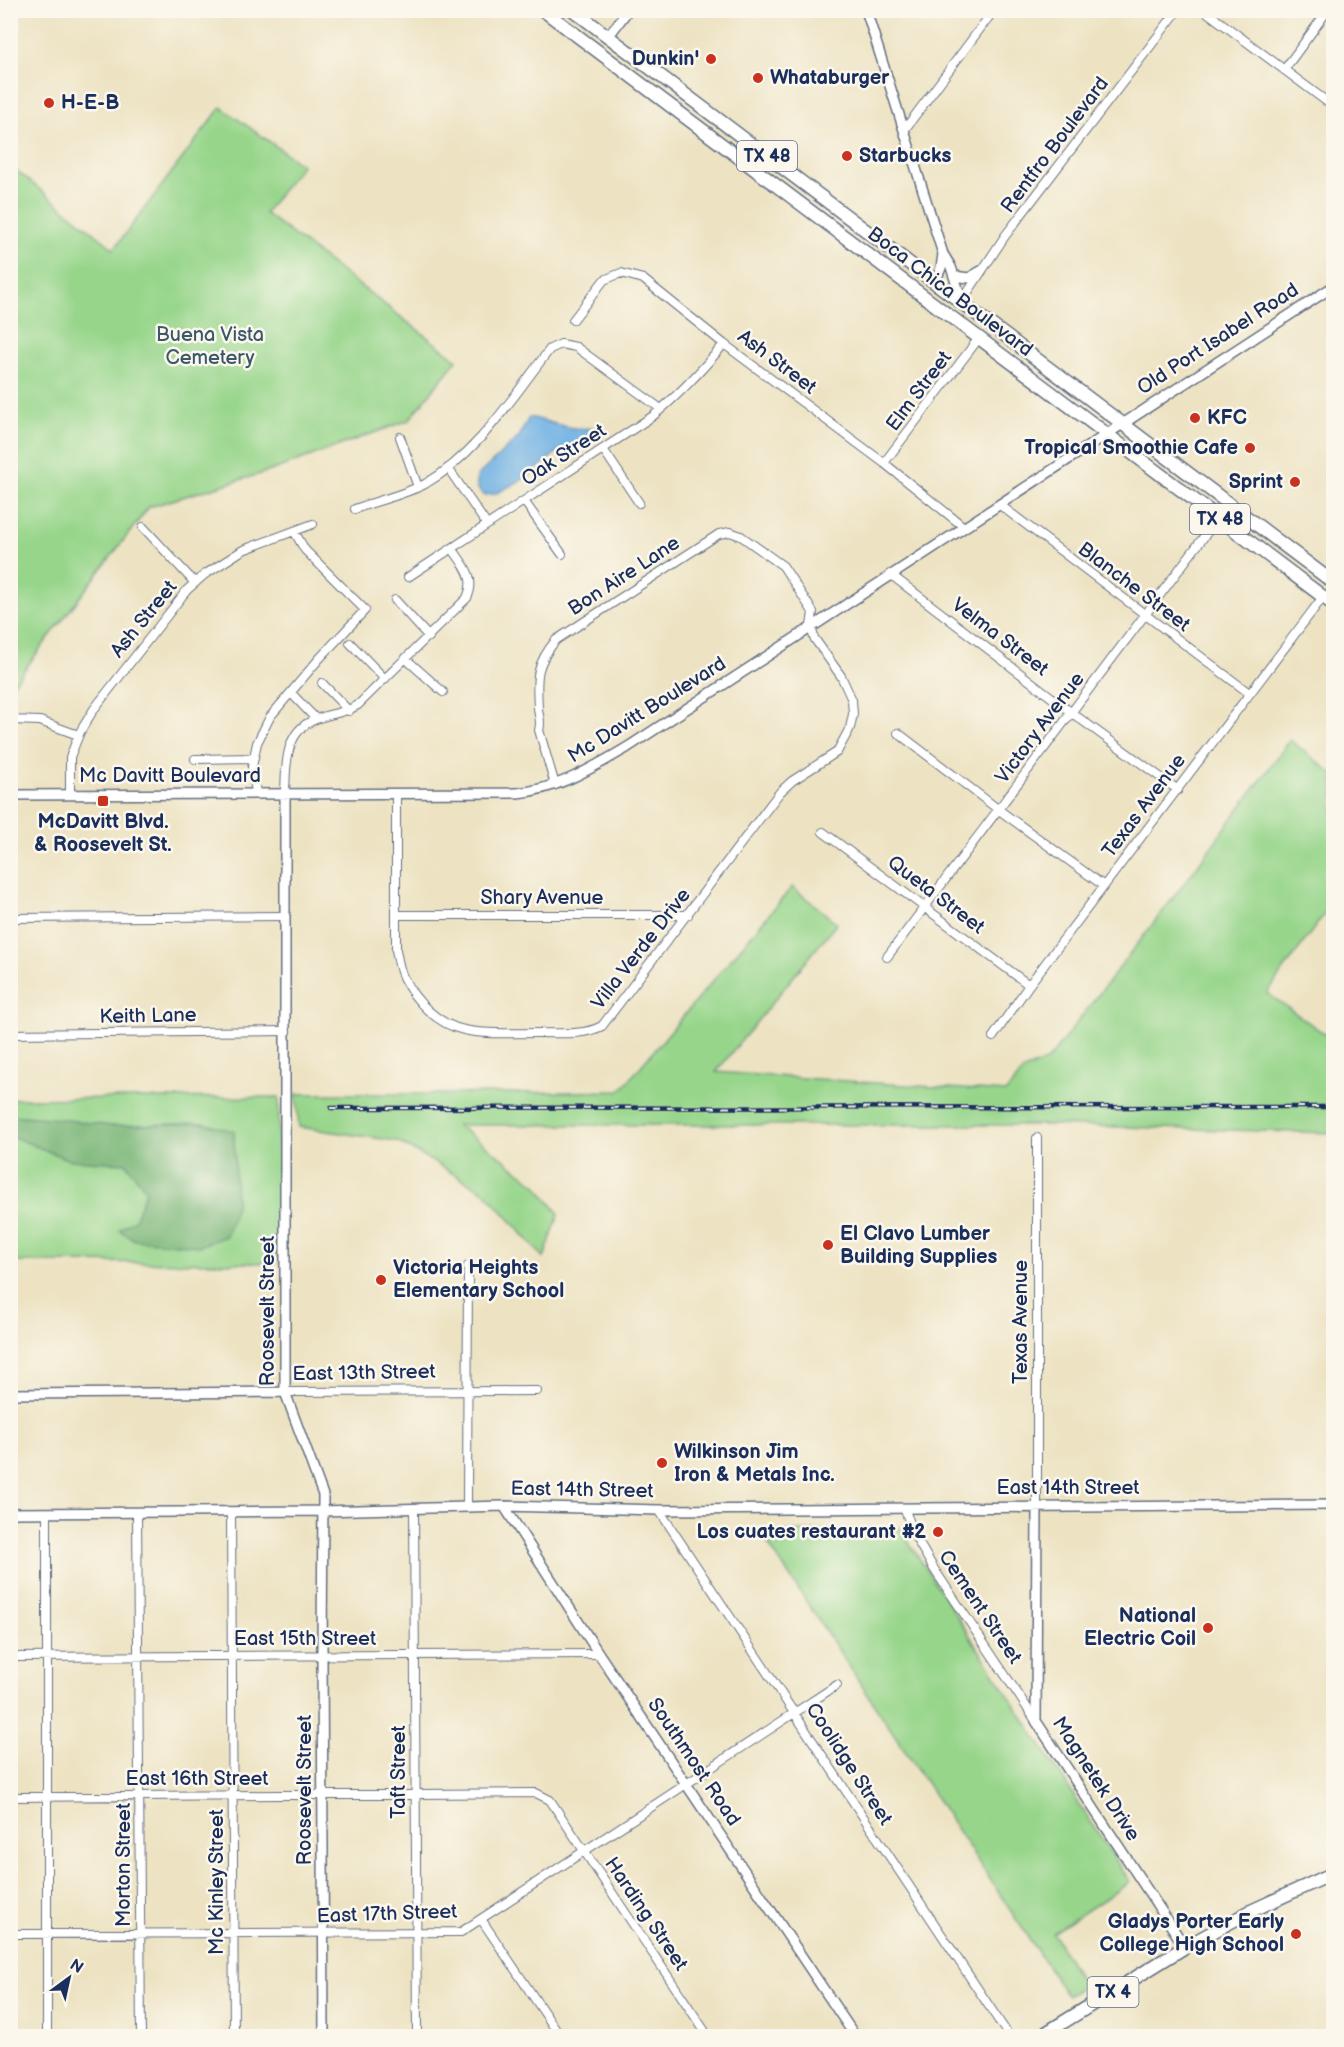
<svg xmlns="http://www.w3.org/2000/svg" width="1344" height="2047" viewBox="0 0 1344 2047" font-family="'Balsamiq Sans',sans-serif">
  <rect width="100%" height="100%" fill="#fbf7ec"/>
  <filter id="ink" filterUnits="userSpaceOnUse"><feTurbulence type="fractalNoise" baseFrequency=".0167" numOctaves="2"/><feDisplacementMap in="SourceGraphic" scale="12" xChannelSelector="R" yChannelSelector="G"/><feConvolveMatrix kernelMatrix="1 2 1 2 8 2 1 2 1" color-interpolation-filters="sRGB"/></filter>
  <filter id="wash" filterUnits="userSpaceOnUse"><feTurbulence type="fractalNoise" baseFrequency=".008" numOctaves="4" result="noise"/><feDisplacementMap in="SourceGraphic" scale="24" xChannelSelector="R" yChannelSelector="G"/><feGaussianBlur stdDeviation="1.35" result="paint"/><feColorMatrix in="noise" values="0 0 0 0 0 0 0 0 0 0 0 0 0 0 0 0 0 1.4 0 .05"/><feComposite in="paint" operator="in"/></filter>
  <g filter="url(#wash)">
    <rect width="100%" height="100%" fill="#ede3c3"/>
    <path fill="#96d58a" stroke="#588274" stroke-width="1.5" d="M221,107L302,165L265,213L457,360L409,420L270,471L149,507L11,687V166L114,249Z
      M1290,740L1333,774V902L1267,993L1333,1040V1133L1049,1125H457L492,1150L535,1184L559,1214L544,1258L485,1192L397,1141L299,1127L296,1094H447L620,1091L792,887L837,923L716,1072L1006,1092L1024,1070L1048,1060L1190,876Z
      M279,1097L277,1263L11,1262L10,1099Z
      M899,1527L1130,1882L1053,1933L1084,1986L1067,1996L761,1533Z"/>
    <path fill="#78b676" stroke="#4a726a" stroke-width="1.5" d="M11,1115L60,1119L113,1126L202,1123L234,1131L236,1206L226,1236L200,1246L135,1240L119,1230L135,1219L146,1190L126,1163L69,1160L11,1136Z"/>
    <path fill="#6eb0e3" stroke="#4470a0" stroke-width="1.5" d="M529,417C555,422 571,433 600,427L599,435L581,441L571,448L556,453L527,477L495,494L483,495L477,487V476L519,437Z"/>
  </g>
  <g filter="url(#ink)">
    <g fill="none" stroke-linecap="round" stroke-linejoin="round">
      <defs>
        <path id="minor" d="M1204,10L1334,107
          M1284,70L1328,10
          M905,129L994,10
          M962,301L1005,236L1178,10
          M573,320L604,280L621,273L643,279L724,344L884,463L964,527
          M400,437L418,487
          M603,449L639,503
          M884,463L979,338
          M448,468L487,525
          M524,501L562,554
          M1000,505L1249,693
          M355,509C376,501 406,494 425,484C478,454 513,396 550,349L561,344L576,347L661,409
          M143,527L195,583
          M890,574L1072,713L1178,790
          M408,577L653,416C680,394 702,370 724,344
          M395,600L429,637
          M350,643L385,679
          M406,659L443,692
          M322,683L349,711
          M291,693L316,719
          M10,720L40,721L78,735
          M898,733L999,810L1104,886
          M195,759L254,758
          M256,793L252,767L257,743L270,717L319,659L365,610L305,550L294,531
          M70,794V757L80,732L94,709L187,590L204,575L243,550L313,524
          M285,794C286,767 284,732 314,720C329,713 344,714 358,705L467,598C477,577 463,565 452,548
          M396,794V950C398,959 399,969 403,977C415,1001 437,1024 464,1030C488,1035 514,1033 538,1033C559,1033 583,1036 602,1026L780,792L792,781L837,752L850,728L853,714L852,700L841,676L814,638L811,626L813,612L783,566L741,536L730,532L719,534L556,640C536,664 536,676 538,707C538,716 542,721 539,730L555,785
          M823,832L1029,985
          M396,915H688
          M10,918L285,916
          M887,957L1218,518
          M10,1034L286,1031
          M993,1037L1029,985L1323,597
          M285,1392L537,1391
          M1037,1506V1138
          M467,1507L468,1266
          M414,1508L417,2036
          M904,1508L916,1538L934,1569L1036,1721
          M659,1510L1009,2036
          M231,1512L234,2036
          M47,1513V2036
          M137,1513L141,2036
          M10,1657L599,1654
          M10,1797L536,1793L550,1800L708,2036
          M481,1919L560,2036
          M10,1934L461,1932L837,1685
          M1055,2028L1061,2036"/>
        <path id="tertiary" d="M866,10L943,254L951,267L962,301
          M608,37L628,10
          M954,276L969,278L981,271
          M935,282L941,268L943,254
          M285,794V1392L323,1495L322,1655L324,2036
          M10,795L517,793C559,789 592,768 628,747L1334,286
          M10,1394L285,1392
          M504,1506L599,1654L855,2036
          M1037,1506L1036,1721L1185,1947
          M10,1513L322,1511L504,1506L659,1510L1334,1505"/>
        <path id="primary" d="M543,10L1334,605
          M573,10L1334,583
          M1041,2036L1185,1947L1251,1911L1334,1873"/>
      </defs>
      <use href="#minor" stroke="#646e81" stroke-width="10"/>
      <use href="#tertiary" stroke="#646e81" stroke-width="12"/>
      <use href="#primary" stroke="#646e81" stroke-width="15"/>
      <use href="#minor" stroke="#fff" stroke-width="8"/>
      <use href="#tertiary" stroke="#fff" stroke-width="9"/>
      <use href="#primary" stroke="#fff" stroke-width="12"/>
      <defs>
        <path id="rail" d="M331,1108L1334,1107"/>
      </defs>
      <use href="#rail" stroke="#1b2f5e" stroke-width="4.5"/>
      <use href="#rail" stroke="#fbf7ec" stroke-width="2" stroke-dasharray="7" stroke-linecap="butt"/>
    </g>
  </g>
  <g fill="#c8321e" stroke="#fbf7ec" stroke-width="2">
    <circle cx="711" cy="59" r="6"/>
    <circle cx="758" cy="78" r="6"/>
    <circle cx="49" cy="103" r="6"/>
    <circle cx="847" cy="156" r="6"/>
    <circle cx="1195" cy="418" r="6"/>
    <circle cx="1250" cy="448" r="6"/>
    <circle cx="1295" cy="482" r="6"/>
    <rect x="97" y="795" width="12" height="12" rx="3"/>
    <circle cx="828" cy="1245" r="6"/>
    <circle cx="381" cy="1280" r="6"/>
    <circle cx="662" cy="1463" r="6"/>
    <circle cx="938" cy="1532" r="6"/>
    <circle cx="1208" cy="1628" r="6"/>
    <circle cx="1296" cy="1934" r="6"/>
  </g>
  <g text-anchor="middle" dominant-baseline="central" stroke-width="5" stroke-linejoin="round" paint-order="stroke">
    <g fill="#fbf7ec" stroke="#5e6b89" stroke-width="1.5">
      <rect x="737" y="141" width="60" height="30" rx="4.5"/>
      <rect x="1190" y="504" width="60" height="30" rx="4.5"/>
      <rect x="1087.5" y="1977" width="51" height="30" rx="4.5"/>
    </g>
    <g font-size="18" font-weight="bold" fill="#1b2f5e">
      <text x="767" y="156">TX 48</text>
      <text x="1220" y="519">TX 48</text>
      <text x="1113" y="1992">TX 4</text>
    </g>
    <g font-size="20" font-weight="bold" fill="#1b2f5e" stroke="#fbf7ec" text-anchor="start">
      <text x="699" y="59" text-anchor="end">Dunkin'</text>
      <text x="770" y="78">Whataburger</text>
      <text x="61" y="103">H-E-B</text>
      <text x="859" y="156">Starbucks</text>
      <text x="1207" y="418">KFC</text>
      <text x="1238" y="448" text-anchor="end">Tropical Smoothie Cafe</text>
      <text x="1283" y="482" text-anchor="end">Sprint</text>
      <text x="103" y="822" text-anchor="middle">McDavitt Blvd.<tspan x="103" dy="23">&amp; Roosevelt St.</tspan></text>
      <text x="840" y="1234">El Clavo Lumber<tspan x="840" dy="23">Building Supplies</tspan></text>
      <text x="393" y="1268">Victoria Heights<tspan x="393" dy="23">Elementary School</tspan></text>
      <text x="674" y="1452">Wilkinson Jim<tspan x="674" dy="23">Iron &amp; Metals Inc.</tspan></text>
      <text x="926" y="1532" text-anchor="end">Los cuates restaurant #2</text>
      <text x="1196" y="1616" text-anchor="end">National<tspan x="1196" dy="23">Electric Coil</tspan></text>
      <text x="1284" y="1922" text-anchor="end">Gladys Porter Early<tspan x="1284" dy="23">College High School</tspan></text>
    </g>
    <g font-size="20" fill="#1b2f5e" stroke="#fbf7ec">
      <text transform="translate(1055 145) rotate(-53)">Rentfro Boulevard</text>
      <text transform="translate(950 292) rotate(37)">Boca Chica Boulevard</text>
      <text transform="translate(1218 339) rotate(-33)">Old Port Isabel Road</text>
      <text transform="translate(777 362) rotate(37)">Ash Street</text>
      <text transform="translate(919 391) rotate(-53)">Elm Street</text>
      <text transform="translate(564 455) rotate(-33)">Oak Street</text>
      <text transform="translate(624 576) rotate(-33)">Bon Aire Lane</text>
      <text transform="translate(1134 587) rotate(37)">Blanche Street</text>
      <text transform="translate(144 619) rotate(-51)">Ash Street</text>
      <text transform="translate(1000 637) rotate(37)">Velma Street</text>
      <text transform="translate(647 710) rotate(-32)">Mc Davitt Boulevard</text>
      <text transform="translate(1040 728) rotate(-53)">Victory Avenue</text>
      <text x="170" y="776">Mc Davitt Boulevard</text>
      <text transform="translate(1144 806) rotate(-53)">Texas Avenue</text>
      <text transform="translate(936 895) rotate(37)">Queta Street</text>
      <text x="542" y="898">Shary Avenue</text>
      <text transform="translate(641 949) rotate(-52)">Villa Verde Drive</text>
      <text transform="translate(148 1016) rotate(-1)">Keith Lane</text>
      <text transform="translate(268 1311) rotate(-90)">Roosevelt Street</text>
      <text transform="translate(1021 1322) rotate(-90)">Texas Avenue</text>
      <text transform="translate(364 1373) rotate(-1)">East 13th Street</text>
      <text x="1068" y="1488">East 14th Street</text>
      <text transform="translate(582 1490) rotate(1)">East 14th Street</text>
      <text transform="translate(980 1607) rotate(56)">Cement Street</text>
      <text x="305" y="1639">East 15th Street</text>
      <text transform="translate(694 1762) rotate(56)">Southmost Road</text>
      <text transform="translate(849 1764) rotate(57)">Coolidge Street</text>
      <text transform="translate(399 1772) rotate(-90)">Taft Street</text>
      <text x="197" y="1779">East 16th Street</text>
      <text transform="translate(1096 1779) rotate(57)">Magnetek Drive</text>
      <text transform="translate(305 1790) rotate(-90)">Roosevelt Street</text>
      <text transform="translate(124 1865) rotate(-90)">Morton Street</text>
      <text transform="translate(217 1882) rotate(-90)">Mc Kinley Street</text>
      <text transform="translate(387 1914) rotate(-2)">East 17th Street</text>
      <text transform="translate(646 1914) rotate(56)">Harding Street</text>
    </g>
    <g font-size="20" fill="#3a5869" stroke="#fbf7ec">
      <text x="210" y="335">Buena Vista<tspan x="210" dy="23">Cemetery</tspan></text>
    </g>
  </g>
  <rect width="1344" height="2047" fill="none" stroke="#fbf7ec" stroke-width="36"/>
  <g transform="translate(69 1978) rotate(33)" stroke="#fbf7ec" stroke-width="4.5" paint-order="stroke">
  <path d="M0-4.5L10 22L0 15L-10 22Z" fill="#1b2f5e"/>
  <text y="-9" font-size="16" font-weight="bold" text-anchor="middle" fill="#1b2f5e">N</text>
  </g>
</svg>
